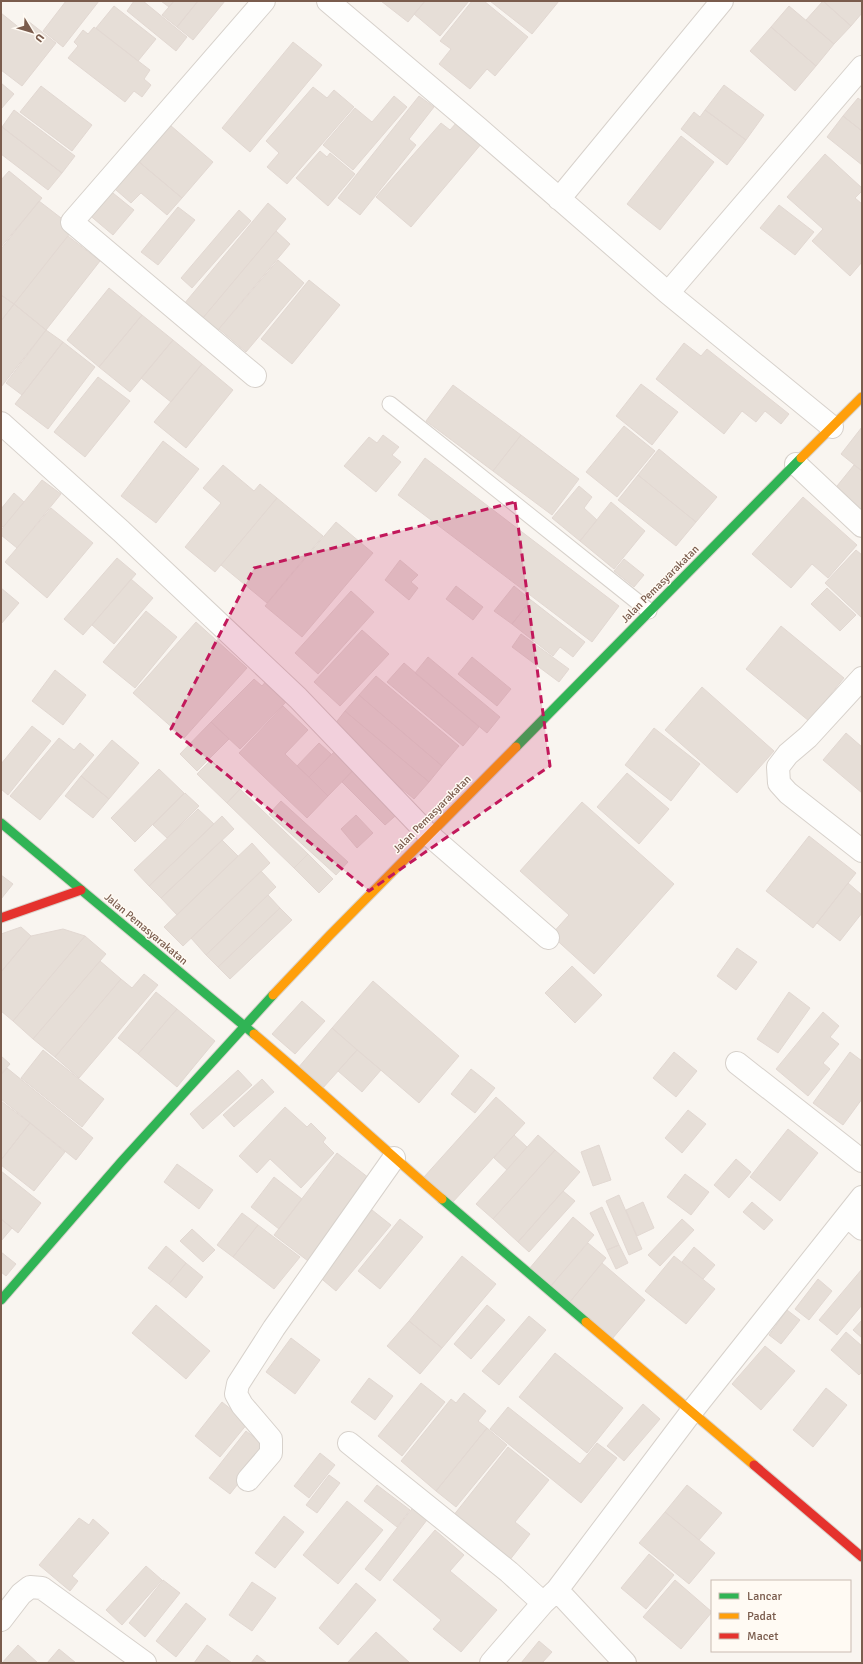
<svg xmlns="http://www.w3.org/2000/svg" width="863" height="1664" viewBox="0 0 863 1664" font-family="Signika,sans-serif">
  <rect width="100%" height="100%" fill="#f9f5f0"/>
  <path fill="#e6ded7" stroke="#e2d8d2" d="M66,1H99L63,47L43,31Z
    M134,1H143L187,37L176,51L127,11Z
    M161,1H174L169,7Z
    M174,1H198L177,27L162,15Z
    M198,1H225L193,40L177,27Z
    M381,1H425L408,22Z
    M425,1H469L440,36L414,14Z
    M472,1H484L528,37L495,76L487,69L470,89L439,64L451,49L440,41Z
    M490,1H559L532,34Z
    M823,1L851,26L834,44L806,20Z
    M823,1H862V13L851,26Z
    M114,6L156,39L138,61L96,28Z
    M789,6L834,44L816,66L771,27Z
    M1,13L22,30L28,21L56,43L22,86L1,70Z
    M94,27L150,70L144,79L151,85L142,97L134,91L125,102L68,58L78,46L74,42L83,30L88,34Z
    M771,27L816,66L795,91L750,51Z
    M293,42L322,65L250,152L222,128Z
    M1,83L14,94L1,109Z
    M724,85L764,115L746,140L705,110Z
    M41,86L92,125L72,151L20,112Z
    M313,87L327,98L334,90L354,107L287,184L267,167L279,153L266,141Z
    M394,96L407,107L353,170L323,145L355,108L372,122Z
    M419,96L434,107L409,139L416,145L360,215L338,198Z
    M858,98L862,101V131L843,116Z
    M14,110L75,156L62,173L2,127Z
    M705,110L746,140L727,165L681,129L694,112L700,117Z
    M843,116L862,131V165L827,137Z
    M163,119L213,162L182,198L132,156Z
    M457,122L482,143L411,227L376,197L441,123L450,130Z
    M2,127L62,173L48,190L1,154Z
    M681,136L714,162L660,230L627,204Z
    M320,151L327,157L330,153L355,174L328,206L296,178Z
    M825,154L862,188V191L855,198L862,204V262L850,276L812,241L823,229L787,197Z
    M132,156L182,198L167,215L141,193L131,203L108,183Z
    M9,171L42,198L1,247V180Z
    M108,189L134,210L113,235L87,213Z
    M39,201L74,228L14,304L1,295V249Z
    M268,203L286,219L202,319L184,304Z
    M779,205L814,232L795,255L760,228Z
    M178,207L195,220L158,265L141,252Z
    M239,210L251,221L192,288L181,278Z
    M276,231L290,244L217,331L202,319Z
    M68,236L100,261L46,330L14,304Z
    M278,260L304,283L246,352L219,329Z
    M309,280L340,305L292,364L261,339Z
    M109,288L142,315L99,367L67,340Z
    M1,295L14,304L1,321Z
    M14,304L46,330L1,387V321Z
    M142,315L173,340L130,392L99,367Z
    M46,330L63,342L22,395L6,383Z
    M173,340L202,364L171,402L141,378Z
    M63,342L95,367L48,429L15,404Z
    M684,343L701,356L707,349L789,414L781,424L765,411L756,422L742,411L724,434L656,379Z
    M202,364L233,390L186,448L154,422Z
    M98,377L130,401L85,457L54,432Z
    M641,384L678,412L652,445L616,416Z
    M453,385L521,435L493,471L426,421Z
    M624,426L655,451L617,497L586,472Z
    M862,427V471L841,454Z
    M383,435L399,447L392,455L401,462L376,492L344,466L369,437L377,443Z
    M521,435L579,479L552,515L493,471Z
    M163,441L199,469L156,523L121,496Z
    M659,449L717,497L696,522L638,475Z
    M425,458L619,606L592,642L398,495Z
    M223,465L254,491L260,484L277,498L215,572L185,547L221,503L203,488Z
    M854,465L862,471V509L860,512L833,491Z
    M638,475L696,522L676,546L618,500Z
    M42,480L61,494L17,548L1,535V530Z
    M579,486L592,497L584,508L597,520L580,541L552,518Z
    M14,493L24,502L3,527L1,525V509Z
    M803,497L857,545L828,578L812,564L791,588L752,554Z
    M277,498L323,536L267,603L221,565Z
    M611,502L645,531L614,569L580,541Z
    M51,508L93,543L47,598L5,562Z
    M336,522L373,553L302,637L265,606Z
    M856,550L862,555V618L825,583Z
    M117,558L136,574L83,635L64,619Z
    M624,559L644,575L634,587L614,571Z
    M400,560L418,575L411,582L418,588L409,600L385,580Z
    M131,579L153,598L114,644L92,625Z
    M456,586L483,607L473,620L446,599Z
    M514,586L531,600L512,624L494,611Z
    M1,588L19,603L1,624Z
    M827,588L856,615L840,631L811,604Z
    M351,591L374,612L318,674L295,653Z
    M531,600L585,642L573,657L560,647L553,656L512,624Z
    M146,611L177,637L135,688L103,662Z
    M196,622L247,668L184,738L133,693Z
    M781,626L844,678L809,721L746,669Z
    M362,630L389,654L340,706L314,682Z
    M521,634L569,669L559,682L512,647Z
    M428,657L500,717L487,733L415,673Z
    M472,657L511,689L497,706L458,674Z
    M404,663L479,727L463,746L387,682Z
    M55,670L86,695L63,725L32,701Z
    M376,676L459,746L442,766L359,695Z
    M254,679L262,686L267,680L287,701L240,749L211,722Z
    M702,687L774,751L737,793L665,730Z
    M359,695L442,766L429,782L345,711Z
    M283,706L308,730L285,754L328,796L307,818L239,753Z
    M345,711L429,782L414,799L331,729Z
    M211,722L229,739L197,771L180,754Z
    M32,726L51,741L8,795L1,789V764Z
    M654,728L700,764L671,801L625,765Z
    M846,733L862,747V793L823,760Z
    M59,738L74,750L80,743L94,755L40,820L10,796Z
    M112,740L139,763L109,799L81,776Z
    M319,743L331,754L309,777L297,766Z
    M340,746L359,764L328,796L309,777Z
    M211,760L240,789L227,803L197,774Z
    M359,764L402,810L385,825L342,782Z
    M159,769L184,793L135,842L111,818Z
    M627,773L669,809L639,844L597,807Z
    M81,776L109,799L93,818L65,796Z
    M240,789L308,854L294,868L227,803Z
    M185,793L199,806L167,838L153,825Z
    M281,801L348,862L336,875L269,814Z
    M582,802L674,884L594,974L551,935L569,915L520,871Z
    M198,809L214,824L149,886L134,870Z
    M356,815L373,833L357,848L341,829Z
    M222,816L234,829L161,898L149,886Z
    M809,836L856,873L813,928L766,891Z
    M222,840L238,856L177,915L161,898Z
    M252,843L270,863L183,946L164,927Z
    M308,854L333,879L319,893L294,868Z
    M261,871L276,887L206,955L191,938Z
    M1,875L13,884L1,899Z
    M848,883L862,895V913L840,941L817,923Z
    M268,895L280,908L218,967L206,955Z
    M280,908L292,920L230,979L218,967Z
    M21,927L31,936L1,972V934Z
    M63,929L85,936L13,1021L1,1011V972L31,936Z
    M85,936L106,954L33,1039L13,1021Z
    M737,948L757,962L736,990L717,976Z
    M100,961L121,979L55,1057L33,1039Z
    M572,966L602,995L575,1023L545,993Z
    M144,974L158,985L79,1078L55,1057L121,979L132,988Z
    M373,981L459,1056L419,1103L332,1028Z
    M156,992L177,1009L138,1054L118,1038Z
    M789,992L810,1008L778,1053L757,1039Z
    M302,1001L325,1021L295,1054L272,1034Z
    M177,1009L215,1041L177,1087L138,1054Z
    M823,1012L839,1026L830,1037L839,1044L823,1063L830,1069L808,1096L776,1069Z
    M332,1028L357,1050L322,1089L298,1068Z
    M43,1050L104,1099L82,1127L21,1078Z
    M357,1050L381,1070L362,1092L338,1071Z
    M674,1052L697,1071L676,1097L653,1078Z
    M850,1052L862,1061V1099L843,1125L813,1103Z
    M1,1056L10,1064L1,1074Z
    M7,1068L93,1138L76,1160L1,1099V1075Z
    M471,1069L495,1088L475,1113L451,1094Z
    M238,1070L252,1085L203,1129L190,1114Z
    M262,1079L274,1092L234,1127L223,1115Z
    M496,1097L525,1123L452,1203L424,1177Z
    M1,1101L30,1123L1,1160Z
    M285,1107L307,1127L311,1123L326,1138L323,1142L334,1153L301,1188L270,1159L257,1173L239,1156Z
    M688,1110L706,1124L682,1153L665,1138Z
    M30,1123L65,1152L34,1191L1,1165V1160Z
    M788,1129L818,1153L780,1201L750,1177Z
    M514,1135L527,1147L507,1170L494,1158Z
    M538,1135L555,1150L493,1219L476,1204Z
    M599,1145L611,1180L593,1186L581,1152Z
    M555,1150L580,1172L518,1242L493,1219Z
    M337,1153L374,1182L312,1264L274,1235Z
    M736,1159L751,1172L729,1198L714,1185Z
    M177,1164L213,1190L199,1209L164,1182Z
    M1,1171L41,1203L18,1233L1,1219Z
    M685,1174L709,1192L691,1215L667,1197Z
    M274,1177L302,1199L279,1229L251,1207Z
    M563,1191L575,1201L529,1252L518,1242Z
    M619,1195L642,1249L629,1255L606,1201Z
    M643,1202L654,1228L637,1236L626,1210Z
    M752,1202L773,1220L764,1230L743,1212Z
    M602,1207L619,1245L607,1250L590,1213Z
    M372,1210L391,1225L336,1291L317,1275Z
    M242,1213L258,1225L233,1257L217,1245Z
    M573,1217L594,1235L550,1287L529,1269Z
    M1,1219L12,1228L1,1241Z
    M400,1219L423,1237L380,1289L358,1271Z
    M682,1219L694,1230L660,1266L648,1255Z
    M258,1225L300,1257L274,1289L233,1257Z
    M192,1229L215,1250L203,1262L180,1241Z
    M588,1243L606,1258L569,1303L550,1287Z
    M619,1245L628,1263L616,1269L607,1250Z
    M166,1246L186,1263L169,1284L148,1268Z
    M694,1247L715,1265L703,1279L682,1262Z
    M1,1252L16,1264L6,1276L1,1272Z
    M462,1256L496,1284L442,1348L409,1321Z
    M674,1256L715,1289L686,1324L645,1291Z
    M186,1263L203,1277L186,1298L169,1284Z
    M602,1263L645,1300L612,1339L569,1303Z
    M862,1269V1305L837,1335L819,1320Z
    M818,1279L832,1291L809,1320L795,1309Z
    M156,1305L210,1351L186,1379L132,1333Z
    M487,1305L505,1320L471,1359L454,1344Z
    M787,1310L800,1320L781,1344L769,1335Z
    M529,1316L546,1330L499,1385L482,1371Z
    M862,1320V1338L853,1330Z
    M409,1321L442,1348L420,1374L387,1346Z
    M846,1332L862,1346V1372L859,1375L831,1350Z
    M291,1338L320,1360L295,1394L266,1372Z
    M765,1346L795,1371L761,1410L732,1384Z
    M555,1353L623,1408L587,1453L519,1397Z
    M369,1378L393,1396L375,1420L351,1402Z
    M421,1383L445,1402L402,1456L378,1436Z
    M826,1388L847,1405L813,1447L793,1430Z
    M464,1393L486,1411L478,1421L487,1428L436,1491L401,1461L451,1399L456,1403Z
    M222,1402L248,1423L220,1457L195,1436Z
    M643,1404L660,1419L624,1461L607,1446Z
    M508,1407L580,1464L597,1443L617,1458L581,1503L490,1429Z
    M487,1428L507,1445L456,1507L436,1491Z
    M246,1431L267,1447L230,1494L209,1478Z
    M508,1447L549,1480L515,1522L530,1534L509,1561L453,1516Z
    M320,1453L335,1465L309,1498L294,1486Z
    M329,1475L340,1483L317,1513L306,1505Z
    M377,1485L410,1510L397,1527L364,1501Z
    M687,1485L722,1513L699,1540L665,1512Z
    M347,1501L383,1530L338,1584L303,1555Z
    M415,1505L430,1516L380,1581L365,1569Z
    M665,1512L715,1553L689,1584L639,1543Z
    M284,1516L304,1532L275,1568L255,1553Z
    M79,1518L89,1525L93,1519L109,1533L72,1576L78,1581L70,1591L39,1565Z
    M435,1530L464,1555L450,1571L497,1610L461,1652L433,1629L441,1620L393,1580Z
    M649,1554L674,1575L646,1609L621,1588Z
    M146,1566L162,1580L122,1625L106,1610Z
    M163,1580L180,1593L145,1637L129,1623Z
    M675,1580L712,1612L681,1649L643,1617Z
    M252,1582L276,1598L252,1631L229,1615Z
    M356,1583L376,1600L338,1645L319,1628Z
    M186,1603L206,1619L176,1657L156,1641Z
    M376,1632L410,1663H347Z
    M539,1641L552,1652L542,1663H521Z
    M18,1645L38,1663H2Z
    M207,1645L232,1663H194Z
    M59,1649L76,1663H47Z
    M257,1655L267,1663H251Z"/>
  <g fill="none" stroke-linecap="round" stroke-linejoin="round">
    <defs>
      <path id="lane" d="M390,404L649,611"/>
      <path id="street" d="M328,1L478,128L668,293L832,427
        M559,199L722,1
        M668,293L862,67
        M255,376L72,222L264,1
        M1,423L121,531L298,698L428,834L548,938
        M796,464L862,526
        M862,678L808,737L788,754L778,767L779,783L788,793L862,851
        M737,1063L862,1161
        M847,1216L862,1229
        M349,1443L509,1572L543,1603
        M248,1480L271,1453V1439L242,1405L236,1394L238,1384L274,1328L394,1158
        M557,1590L625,1663
        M1,1620L21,1594L30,1587L42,1588L145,1663
        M491,1663L543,1603L557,1590L692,1411L862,1197"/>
      <path id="fast" d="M516,747L801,458
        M1,823L254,1034
        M442,1199L586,1322
        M1,1300L122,1161L273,995"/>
      <path id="slow" d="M801,458L862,397
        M273,995L330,935L516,747
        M254,1034C318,1088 379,1145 442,1199
        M586,1322L754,1465"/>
      <path id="jam" d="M1,918L81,890
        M754,1465L862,1557"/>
    </defs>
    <use href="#lane" stroke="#d7d1cb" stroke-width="17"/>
    <use href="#street" stroke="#d7d1cb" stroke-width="24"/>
    <use href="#fast" stroke="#d9d2cb" stroke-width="11"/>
    <use href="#slow" stroke="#d9d2cb" stroke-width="11"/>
    <use href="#jam" stroke="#d9d2cb" stroke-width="11"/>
    <use href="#lane" stroke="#fefefd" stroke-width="15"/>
    <use href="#street" stroke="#fefefd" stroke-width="22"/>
    <use href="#fast" stroke="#30b455" stroke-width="9"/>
    <use href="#slow" stroke="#ff9f0a" stroke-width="9"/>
    <use href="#jam" stroke="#e5322d" stroke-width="9"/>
  </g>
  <path fill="#c2185b" fill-opacity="0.2" stroke="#c2185b" stroke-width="3" stroke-dasharray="8 5" stroke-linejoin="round" d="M515,502L550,766L369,891L171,729L254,568Z"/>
  <g text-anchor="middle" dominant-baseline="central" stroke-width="3" stroke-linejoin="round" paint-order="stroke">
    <g font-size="11" fill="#7a5c4d" stroke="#fffaf3">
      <text transform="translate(660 584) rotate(-45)">Jalan Pemasyarakatan</text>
      <text transform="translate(432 814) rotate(-45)">Jalan Pemasyarakatan</text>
      <text transform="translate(146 929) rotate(40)">Jalan Pemasyarakatan</text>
    </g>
  </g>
  <rect width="863" height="1664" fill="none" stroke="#7a5c4d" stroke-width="4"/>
  <rect x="711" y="1580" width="140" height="72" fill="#fffaf3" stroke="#cabbb1"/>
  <rect x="719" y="1593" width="20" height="6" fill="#30b455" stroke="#cabbb1"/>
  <text x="747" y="1600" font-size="12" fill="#7a5c4d">Lancar</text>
  <rect x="719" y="1613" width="20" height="6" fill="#ff9f0a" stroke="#cabbb1"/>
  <text x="747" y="1620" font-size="12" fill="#7a5c4d">Padat</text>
  <rect x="719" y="1633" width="20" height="6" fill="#e5322d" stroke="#cabbb1"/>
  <text x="747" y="1640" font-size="12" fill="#7a5c4d">Macet</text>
  <g transform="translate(32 32) rotate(128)" stroke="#fffaf3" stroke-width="3" paint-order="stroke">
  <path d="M0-3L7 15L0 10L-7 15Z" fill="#7a5c4d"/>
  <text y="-6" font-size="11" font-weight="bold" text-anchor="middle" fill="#7a5c4d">U</text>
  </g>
</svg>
